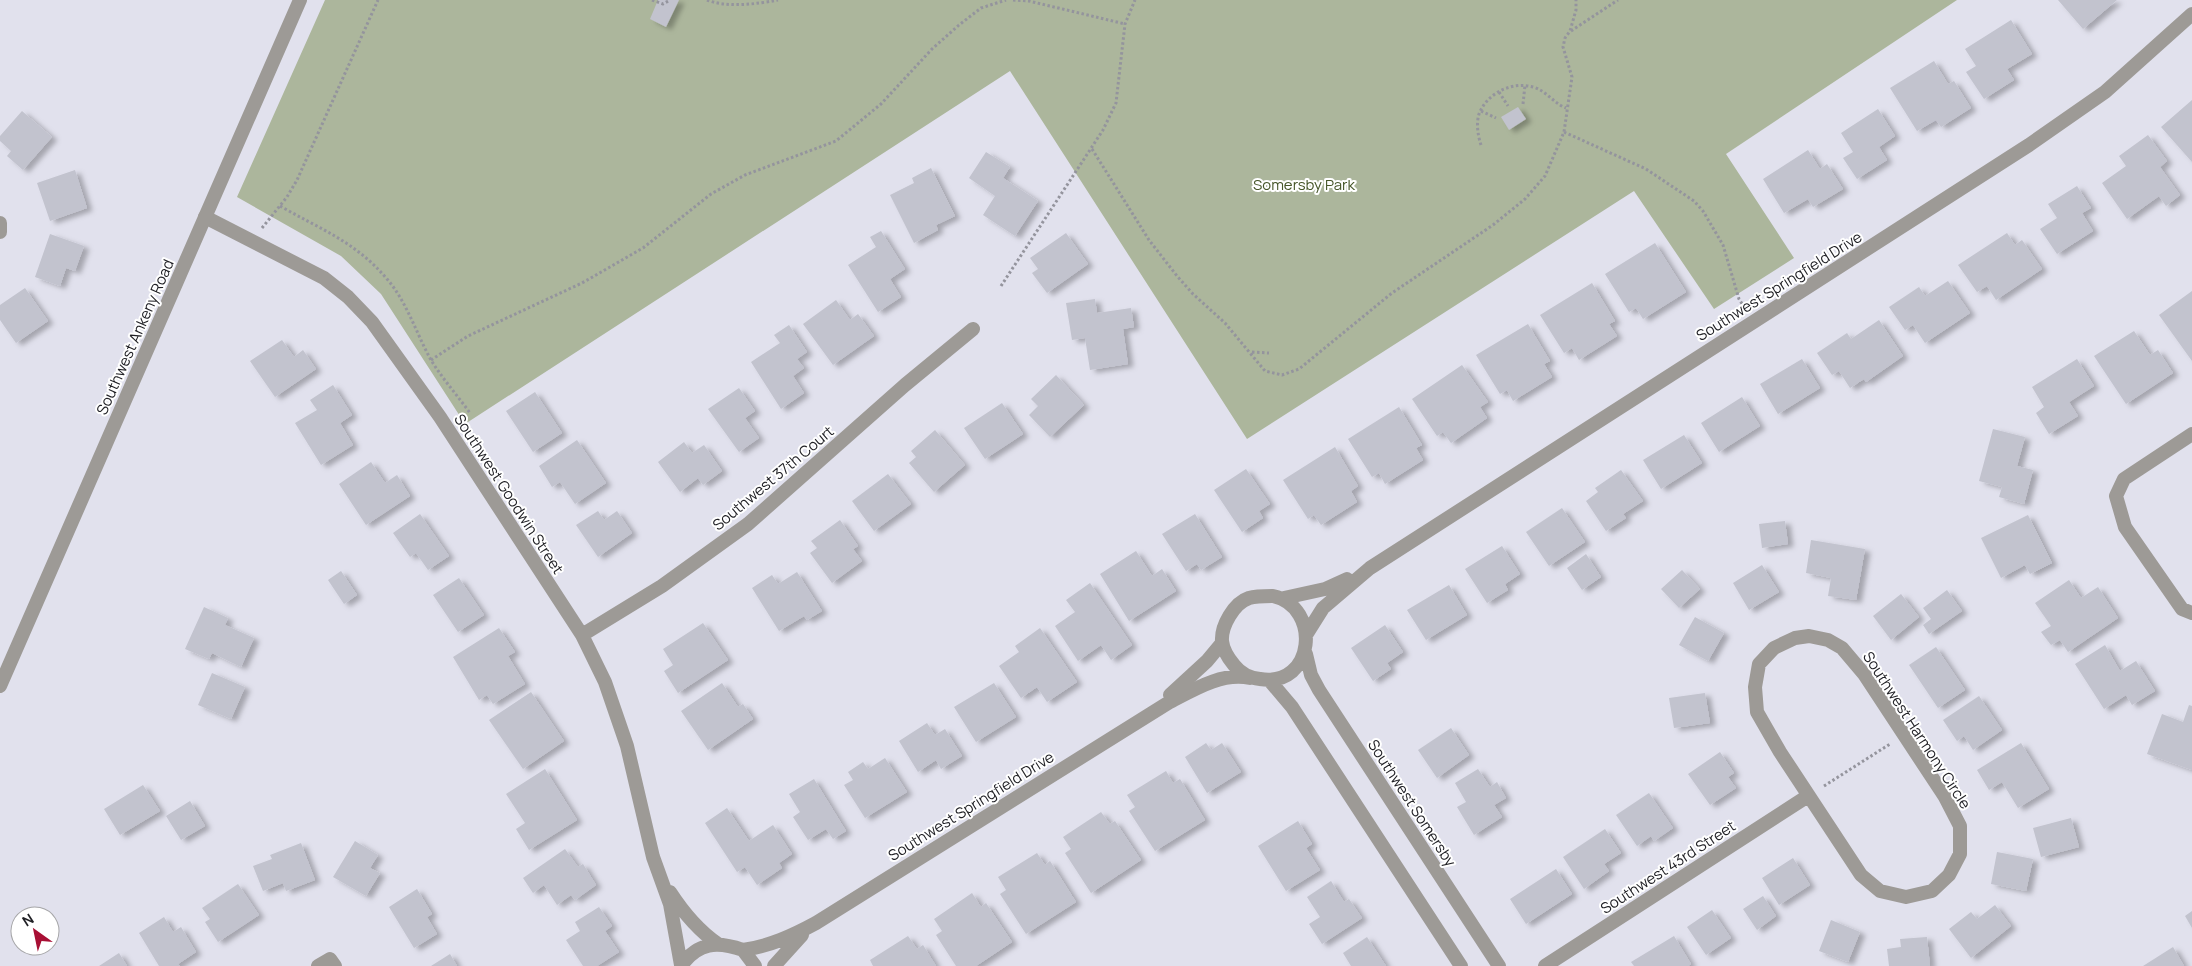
<svg xmlns="http://www.w3.org/2000/svg" width="2192" height="966" viewBox="0 0 2192 966" font-family="Manrope,sans-serif">
  <defs>
    <filter id="shadow"><feDropShadow dx="5.5" dy="3" stdDeviation="2.5" flood-color="#0004"/></filter>
  </defs>
  <rect width="100%" height="100%" fill="#e1e1ed"/>
  <path fill="#acb69c" d="M325,0H1957L1726,154L1794,258L1714,309L1634,191L1247,439L1010,71L465,424L381,294L341,256L237,197Z"/>
  <path fill="#c2c3ce" filter="url(#shadow)" d="M658,0H679L666,27L650,19Z
    M2058,0H2117L2083,29Z
    M2011,20L2032,54L2007,69L2014,80L1984,99L1966,72L1976,66L1965,49Z
    M1934,61L1948,84L1954,81L1971,108L1941,127L1936,120L1917,131L1890,88Z
    M2192,100V162L2161,127Z
    M1518,107L1526,119L1509,130L1501,117Z
    M1878,109L1895,136L1879,147L1887,160L1857,179L1843,158L1853,152L1841,133Z
    M22,111L52,137L23,170L7,156L11,151L0,141V136Z
    M2148,135L2167,161L2160,167L2180,195L2166,206L2159,196L2127,219L2102,183L2126,166L2119,156Z
    M1808,150L1820,169L1827,164L1843,189L1813,207L1808,199L1784,213L1763,179Z
    M986,152L1010,167L1003,178L1038,201L1015,236L983,215L995,196L969,178Z
    M931,168L955,216L936,225L938,230L914,243L890,195L914,183L912,178Z
    M75,170L87,208L50,221L37,183Z
    M2077,186L2091,208L2082,213L2093,231L2057,254L2040,229L2057,218L2048,204Z
    M881,231L905,269L890,279L901,297L878,312L848,265L876,247L870,237Z
    M1066,233L1088,264L1047,293L1032,273L1038,269L1030,258Z
    M2007,233L2015,245L2022,240L2042,269L1996,300L1987,286L1977,292L1958,265Z
    M50,234L84,246L75,271L66,268L60,286L35,277Z
    M1655,243L1686,292L1643,319L1636,308L1629,312L1605,274Z
    M1948,281L1970,313L1925,343L1913,325L1905,330L1889,307L1919,287L1925,296Z
    M1592,283L1615,321L1609,324L1617,336L1579,360L1572,348L1564,353L1540,315Z
    M25,288L48,321L16,343L0,320V305Z
    M2192,291V361L2159,315Z
    M1095,299L1097,313L1131,308L1134,327L1123,329L1128,364L1090,370L1085,338L1072,340L1066,303Z
    M836,300L850,320L858,314L874,336L833,365L803,324Z
    M1879,320L1903,356L1866,382L1864,379L1850,388L1839,371L1832,375L1817,353L1847,333L1851,339Z
    M1528,324L1550,361L1544,364L1552,377L1513,401L1507,390L1500,394L1476,355Z
    M789,325L807,352L797,359L804,368L793,376L804,393L781,409L751,362L780,343L774,335Z
    M2134,331L2150,355L2158,350L2173,373L2126,404L2094,356Z
    M282,340L294,357L303,350L316,369L275,397L250,361Z
    M1802,359L1820,388L1778,414L1760,384Z
    M2077,359L2094,386L2069,402L2078,416L2049,434L2036,413L2044,407L2032,387Z
    M1462,365L1488,402L1480,407L1487,418L1451,443L1443,432L1437,436L1412,399Z
    M1056,375L1084,405L1050,437L1029,415L1038,406L1031,399Z
    M333,385L352,415L340,423L353,445L321,465L295,423L317,410L310,400Z
    M739,388L755,411L745,418L759,438L739,452L708,409Z
    M535,392L562,433L533,452L506,411Z
    M1742,397L1760,426L1719,452L1701,423Z
    M1002,403L1023,434L985,459L964,428Z
    M1399,407L1422,445L1416,448L1423,460L1385,484L1379,473L1372,477L1348,439Z
    M1993,429L2025,437L2017,466L2033,470L2024,504L1999,497L2002,487L1979,481Z
    M935,430L965,465L934,492L909,463L916,457L911,451Z
    M1684,435L1702,463L1661,489L1643,460Z
    M577,440L606,483L575,504L560,482L552,487L539,466Z
    M684,442L692,453L704,445L722,471L703,485L698,478L680,492L658,462Z
    M1335,447L1358,486L1351,491L1357,502L1321,525L1314,515L1308,519L1283,480Z
    M371,462L385,483L397,475L410,496L366,525L339,484Z
    M1246,469L1270,504L1259,511L1263,518L1242,532L1214,490Z
    M1621,470L1643,501L1623,514L1626,518L1606,531L1586,501L1598,492L1595,488Z
    M888,474L911,504L874,531L852,501Z
    M1562,508L1585,542L1549,566L1526,532Z
    M598,511L604,520L617,511L632,533L598,557L576,525Z
    M420,514L449,556L428,570L416,553L410,557L393,533Z
    M1195,514L1222,557L1201,570L1197,564L1186,571L1162,534Z
    M2028,515L2052,563L2030,574L2025,565L2001,578L1981,538Z
    M840,520L858,546L853,549L862,561L832,583L810,553L817,548L811,541Z
    M1785,521L1788,544L1762,548L1759,524Z
    M1811,540L1865,549L1856,600L1828,596L1831,578L1806,573Z
    M1502,546L1520,574L1505,584L1508,590L1487,603L1465,569Z
    M1136,551L1152,576L1162,569L1176,591L1129,621L1100,574Z
    M1586,554L1601,577L1582,590L1567,568Z
    M1762,565L1779,592L1749,610L1733,583Z
    M1682,570L1700,589L1679,608L1661,589Z
    M341,571L357,595L344,604L328,580Z
    M797,572L822,611L807,620L804,616L779,631L752,588L772,575L778,584Z
    M459,578L484,615L458,632L433,595Z
    M2069,580L2081,598L2098,587L2118,618L2068,652L2060,640L2051,645L2041,632L2051,626L2035,603Z
    M1090,583L1132,645L1111,660L1101,645L1078,661L1055,626L1075,612L1066,600Z
    M1449,585L1467,615L1426,640L1407,610Z
    M1947,590L1962,611L1929,634L1923,625L1931,619L1923,608Z
    M1901,594L1919,617L1891,640L1873,616Z
    M204,607L228,618L225,625L254,638L241,667L212,653L209,659L185,649Z
    M1695,617L1724,633L1708,661L1679,645Z
    M703,623L728,660L678,693L664,671L673,665L663,649Z
    M1385,625L1403,652L1387,663L1391,669L1373,681L1351,648Z
    M499,628L515,652L508,656L525,684L493,704L487,695L479,700L453,657Z
    M1040,628L1077,682L1047,702L1037,687L1021,698L999,666L1019,652L1015,646Z
    M2105,645L2120,671L2136,661L2155,691L2132,705L2126,695L2104,709L2075,664Z
    M1936,647L1965,690L1938,708L1909,665Z
    M212,673L245,687L231,719L198,705Z
    M722,683L738,707L743,704L753,719L708,750L681,711Z
    M994,683L1016,717L976,742L954,707Z
    M531,692L564,741L523,769L489,720Z
    M1705,693L1710,723L1674,728L1669,698Z
    M1979,696L2002,730L1973,750L1964,736L1957,741L1943,720Z
    M2189,705L2192,706V770L2147,754L2162,714L2183,722Z
    M927,723L935,735L945,729L962,756L941,769L936,760L918,772L899,741Z
    M1451,728L1469,755L1437,778L1418,750Z
    M1206,743L1211,750L1222,743L1241,772L1207,793L1185,757Z
    M2021,743L2049,789L2018,808L2002,782L1989,790L1977,770Z
    M1720,752L1734,773L1728,777L1736,788L1710,805L1688,774Z
    M885,758L907,792L865,818L844,785L853,780L848,772L863,762L868,769Z
    M545,769L577,820L529,850L516,829L525,823L506,794Z
    M1478,769L1490,787L1497,782L1506,798L1494,805L1502,817L1474,835L1457,807L1466,802L1455,783Z
    M1166,771L1173,783L1180,779L1205,820L1155,851L1129,811L1135,807L1127,795Z
    M814,779L846,831L833,839L826,829L808,840L793,817L800,812L789,794Z
    M143,785L160,811L120,835L104,809Z
    M1649,793L1673,828L1654,841L1651,836L1637,846L1616,815Z
    M190,801L205,826L181,840L166,816Z
    M727,808L749,841L773,825L792,854L779,863L782,868L757,885L745,867L737,872L705,823Z
    M1101,812L1110,824L1115,821L1141,860L1091,893L1065,853L1071,849L1063,837Z
    M2071,818L2079,847L2041,857L2033,828Z
    M1298,821L1312,844L1306,848L1320,870L1286,891L1258,846Z
    M1605,829L1621,853L1604,864L1609,871L1584,889L1563,857Z
    M355,841L378,855L370,868L380,873L366,896L333,877Z
    M301,843L315,880L286,891L283,883L263,891L253,866L272,859L270,855Z
    M565,849L578,867L583,864L596,885L575,900L571,895L557,905L544,885L533,893L523,878Z
    M1997,852L2033,859L2026,891L1991,884Z
    M1037,853L1045,865L1050,861L1076,902L1026,934L1000,894L1006,890L998,877Z
    M1793,858L1810,885L1779,905L1762,878Z
    M1556,869L1572,894L1526,924L1510,899Z
    M1331,881L1344,902L1349,899L1362,918L1322,944L1309,924L1320,917L1307,897Z
    M238,884L259,915L218,942L205,922L210,919L202,908Z
    M417,889L432,914L427,917L437,934L414,948L389,907Z
    M972,893L981,907L986,903L1012,942L976,966H956L936,935L942,931L934,919Z
    M1763,896L1776,916L1757,930L1743,909Z
    M1995,905L2011,926L1971,958L1949,929L1971,912L1977,919Z
    M599,907L612,926L605,931L619,952L597,966H583L566,940L580,931L575,922Z
    M1712,910L1731,938L1706,955L1687,927Z
    M2192,911V928L2185,916Z
    M164,917L173,932L181,927L196,952L178,964L180,966H159L139,933Z
    M1831,920L1860,932L1848,962L1819,951Z
    M908,936L917,949L923,945L936,966H873L870,960Z
    M1674,936L1691,964L1688,966H1634L1631,962Z
    M1367,937L1386,966H1351L1343,953Z
    M1927,937L1930,966H1889L1887,949L1901,947L1900,939Z
    M2173,947L2184,966H2143Z
    M119,953L127,966H99Z
    M450,954L457,966H431Z"/>
  <g fill="none" stroke-linecap="round" stroke-linejoin="round">
    <path stroke="#94949d" stroke-width="3" stroke-dasharray="2.5 2.5" stroke-linecap="butt" d="M652,0L663,4L670,0
      M707,0C727,8 757,4 778,0
      M1013,0L1029,1L1125,24
      M1571,31L1618,0
      M1499,92L1508,106
      M1523,104L1525,85
      M1481,111L1496,118
      M1564,132L1646,169L1694,201L1703,211L1723,245L1739,299L1744,307
      M1481,145C1478,136 1476,124 1479,114C1487,93 1512,81 1533,87C1547,91 1553,103 1566,108
      M1092,149L1149,240L1177,276L1193,294L1225,323L1265,371L1282,375L1299,369L1392,293L1493,225L1525,199L1545,176L1564,132L1572,77L1563,47L1565,38L1570,31L1576,10V0
      M280,206C320,229 356,242 387,279C407,302 416,333 431,360C442,378 457,395 470,413
      M262,228L287,197L297,180L378,0
      M1001,286L1103,130L1116,103L1125,24L1135,0
      M1252,352L1269,353
      M431,360L468,336L582,283L643,248L711,194L745,175L836,141L881,104L932,49L959,25L981,8L1006,0
      M1824,786L1890,744"/>
    <path stroke="#9d9a96" stroke-width="14" d="M205,217L324,278L348,297L372,322L440,417L582,635L605,682L627,746L653,857L670,904L681,965
      M0,223V232
      M2192,434L2124,479L2116,496L2125,527L2182,609L2192,613
      M1273,596C1322,607 1315,688 1260,679C1250,678 1241,674 1234,665C1229,659 1223,650 1222,641C1221,626 1234,603 1249,598C1256,596 1266,596 1273,596Z
      M1284,598L1325,589L1347,579
      M582,635L662,586L748,524L905,385L973,329
      M1306,635L1323,608L1370,568L2029,145L2105,92L2192,14
      M1809,636L1828,640L1842,648L1864,674L1945,797L1960,826V854L1949,875L1932,891L1906,897L1880,891L1861,875L1780,752L1757,712L1755,687L1759,664L1774,648L1795,638Z
      M1306,654L1311,675L1319,690L1499,966
      M1270,681L1292,707L1461,966
      M1170,695L1207,661L1222,643
      M670,892C683,912 699,931 718,944
      M743,950C770,946 792,936 816,923L1168,703C1193,690 1221,672 1250,678
      M318,966L330,959L335,966
      M681,966C698,942 717,941 743,950L755,966
      M774,966L802,935
      M1545,966L1808,796"/>
    <path stroke="#9d9a96" stroke-width="14" d="M0,686L300,0"/>
  </g>
  <g text-anchor="middle" dominant-baseline="central" stroke-width="4" stroke-linejoin="round" paint-order="stroke">
    <g font-size="15" fill="#465629" stroke="#fff">
      <text x="1304" y="184">Somersby Park</text>
    </g>
    <g font-size="15" fill="#212126" stroke="#fff">
      <text transform="translate(1779 286) rotate(-32)">Southwest Springfield Drive</text>
      <text transform="translate(135 337) rotate(-66)">Southwest Ankeny Road</text>
      <text transform="translate(773 478) rotate(-40)">Southwest 37th Court</text>
      <text transform="translate(509 494) rotate(57)">Southwest Goodwin Street</text>
      <text transform="translate(1917 730) rotate(57)">Southwest Harmony Circle</text>
      <text transform="translate(1412 803) rotate(57)">Southwest Somersby</text>
      <text transform="translate(971 806) rotate(-32)">Southwest Springfield Drive</text>
      <text transform="translate(1668 867) rotate(-33)">Southwest 43rd Street</text>
    </g>
  </g>
  <g transform="translate(35 931) rotate(327)"><circle r="24" fill="#ffffff" stroke="#a6a6a8"/>
  <path d="M0-4L9 19L0 12L-9 19Z" fill="#a80f35"/>
  <text y="-8" font-size="14" font-weight="bold" text-anchor="middle" fill="#212126">N</text>
  </g>
</svg>
